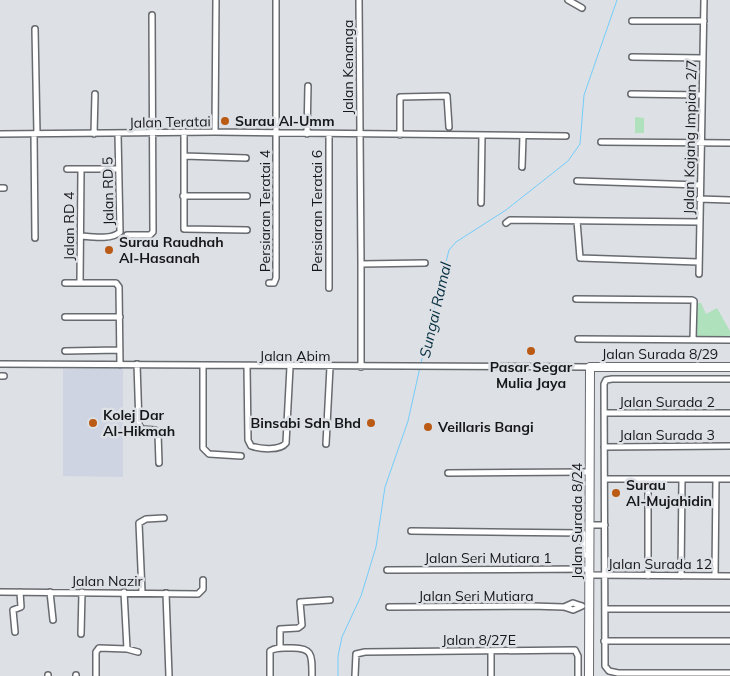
<svg xmlns="http://www.w3.org/2000/svg" width="730" height="676" viewBox="0 0 730 676" font-family="Mulish,sans-serif">
  <rect width="100%" height="100%" fill="#dde0e5"/>
  <path fill="#ced4e1" d="M123,368V477L63,476V369Z"/>
  <path fill="#afe1bd" d="M635,117L644,118V133H635Z
    M696,303H701L706,314L717,308L730,331V337L697,336Z"/>
  <g fill="none" stroke-linecap="round" stroke-linejoin="round">
    <path stroke="#74cdfa" stroke-width="1" d="M421,363L449,250L456,242L506,210L568,161L580,144L584,95L617,0
      M338,676V656L342,637L361,596L376,547L385,487L408,421L420,367"/>
    <defs>
      <path id="street" d="M359,0L361,264L425,263
        M568,0L582,8
        M632,21H704
        M35,29L37,134
        M632,57L702,58
        M631,94L702,95
        M184,132V229L247,230
        M215,132L216,0
        M0,134L215,132L566,136
        M34,134L35,238
        M94,134L95,94
        M307,134L308,86
        M329,134V288
        M400,135V97L447,96L449,127
        M601,142L730,143
        M184,156L246,158
        M522,167L523,136
        M67,169H118
        M577,181L700,185
        M0,188H4
        M183,196H247
        M699,199L730,200
        M481,203L482,135
        M577,221L580,258L698,262
        M506,223L510,220L699,222
        M127,235H150L153,232L152,15
        M81,236C92,237 112,240 120,232L118,134
        M361,264V367
        M699,274L704,0
        M65,283H116L119,287L120,365
        M80,283L81,170
        M269,283H274L276,278V0
        M576,299L692,300L694,301L693,339
        M65,317H120
        M578,339L730,340
        M65,351L120,350
        M0,364L590,367
        M137,364L139,425L142,429L155,430L158,433L159,463
        M247,366L248,440L251,446C260,449 280,451 286,443L290,367
        M203,367V448L209,454L241,456
        M0,376H4
        M730,379H612L606,380L604,384L605,666L609,671L618,673H730
        M604,413H730
        M326,444L330,367
        M604,447L730,446
        M448,473L590,472
        M605,479H730
        M590,525H605
        M411,531L583,533V555H590
        M387,570L590,569
        M590,575L730,576
        M648,576V479
        M681,576L682,479
        M715,576L716,479
        M0,592L198,594L203,589V580
        M50,592L53,620
        M124,592L127,649L138,652
        M142,592L139,523L146,519L164,518
        M166,593L169,676
        M389,607L531,606L564,607L573,610L582,606
        M564,607L573,603L582,606
        M605,609H730
        M15,632L13,610L21,607L20,592
        M81,634L82,592
        M604,641H730
        M280,648V629L298,628L302,625L300,602L330,600
        M491,652V676
        M76,675V676
        M48,676V675
        M96,676V652L99,648L127,649
        M270,676V651C276,647 282,648 290,648C313,647 312,655 312,676
        M355,676L356,654L365,652L575,650L578,656V676"/>
      <path id="secondary" d="M589,676L590,367H730"/>
    </defs>
    <use href="#street" stroke="#676a6f" stroke-width="8"/>
    <use href="#secondary" stroke="#676a6f" stroke-width="10"/>
    <use href="#street" stroke="#fff" stroke-width="5"/>
    <use href="#secondary" stroke="#fff" stroke-width="8"/>
  </g>
  <g fill="#ba5a14" stroke="#dde0e5" stroke-width="2">
    <circle cx="225" cy="121" r="5"/>
    <circle cx="109" cy="250" r="5"/>
    <circle cx="531" cy="351" r="5"/>
    <circle cx="93" cy="423" r="5"/>
    <circle cx="371" cy="423" r="5"/>
    <circle cx="428" cy="427" r="5"/>
    <circle cx="616" cy="493" r="5"/>
  </g>
  <g text-anchor="middle" dominant-baseline="central" stroke-width="5" stroke-linejoin="round" paint-order="stroke">
    <g font-size="14" fill="#161719" stroke="#dde0e5">
      <text transform="translate(348 67) rotate(-90)">Jalan Kenanga</text>
      <text transform="translate(170 122) rotate(-1)">Jalan Teratai</text>
      <text transform="translate(690 137) rotate(-89)">Jalan Kajang Impian 2/7</text>
      <text transform="translate(108 191) rotate(-91)">Jalan RD 5</text>
      <text transform="translate(265 211) rotate(-90)">Persiaran Teratai 4</text>
      <text transform="translate(317 211) rotate(-90)">Persiaran Teratai 6</text>
      <text transform="translate(69 226) rotate(-90)">Jalan RD 4</text>
      <text x="660" y="354">Jalan Surada 8/29</text>
      <text x="295" y="356">Jalan Abim</text>
      <text x="667" y="402">Jalan Surada 2</text>
      <text x="667" y="435">Jalan Surada 3</text>
      <text transform="translate(577 521) rotate(-90)">Jalan Surada 8/24</text>
      <text x="488" y="558">Jalan Seri Mutiara 1</text>
      <text x="660" y="564">Jalan Surada 12</text>
      <text x="107" y="581">Jalan Nazir</text>
      <text x="476" y="596">Jalan Seri Mutiara</text>
      <text x="479" y="640">Jalan 8/27E</text>
    </g>
    <g font-size="14" font-weight="bold" fill="#161719" stroke="#dde0e5" text-anchor="start">
      <text x="235" y="121">Surau Al-Umm</text>
      <text x="119" y="242">Surau Raudhah<tspan x="119" dy="16">Al-Hasanah</tspan></text>
      <text x="531" y="367" text-anchor="middle">Pasar Segar<tspan x="531" dy="16">Mulia Jaya</tspan></text>
      <text x="103" y="415">Kolej Dar<tspan x="103" dy="16">Al-Hikmah</tspan></text>
      <text x="361" y="423" text-anchor="end">Binsabi Sdn Bhd</text>
      <text x="438" y="427">Veillaris Bangi</text>
      <text x="626" y="485">Surau<tspan x="626" dy="16">Al-Mujahidin</tspan></text>
    </g>
    <g font-size="15" font-style="italic" fill="#042e40" stroke="#dde0e5">
      <text transform="translate(435 310) rotate(-77)">Sungai Ramal</text>
    </g>
  </g>
</svg>
